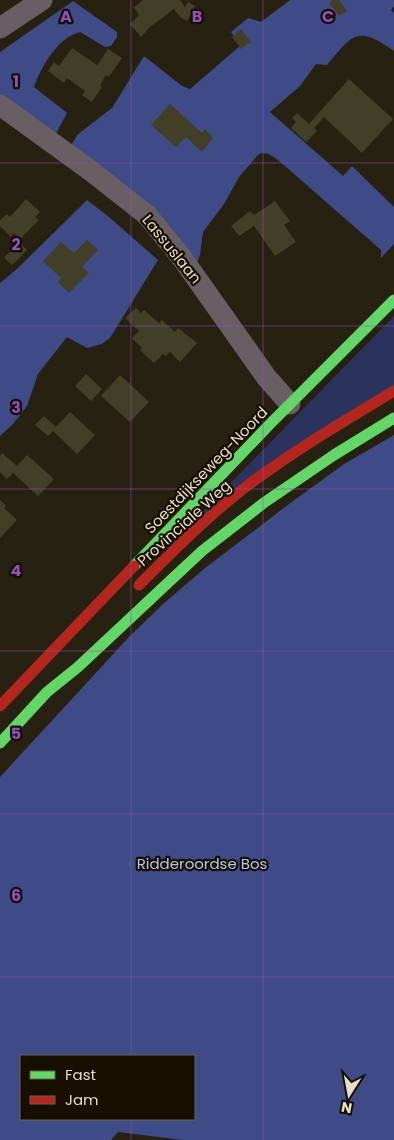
<svg xmlns="http://www.w3.org/2000/svg" width="394" height="1140" viewBox="0 0 394 1140" font-family="Poppins,sans-serif">
  <rect width="100%" height="100%" fill="#262110"/>
  <path fill="#29335b" d="M394,316V389L164,551Z"/>
  <path fill="#3e4b87" fill-rule="evenodd" d="M290,0H394V6L391,10L394,13V51C357,25 353,34 327,65L316,64L300,86L270,112L343,176L352,166L394,207V244L381,258V250L278,160L269,154L261,153L257,156L239,177L224,204L203,232L200,255L195,269L66,155L77,135L112,108L144,56L182,86L190,89L241,45L231,32L248,18L261,22Z
    M73,1L117,32V37L111,46L105,47L80,32C58,37 41,67 34,87L67,113L50,145L0,112V52Z
    M87,200L109,217L158,260L110,338L102,344L87,348L67,337L38,374L27,406L13,424L0,436V283L17,269Z
    M394,435V1140H183L118,1132L111,1140H0V777L128,638L163,604L205,568L289,504L344,464ZM21,1056H194V1119H21Z"/>
  <path fill="#423f27" d="M143,0H180L185,7L188,2L195,6L187,21L180,17L174,9L150,27L141,37L130,24L139,15L134,7Z
    M332,0H339L347,11L339,16L329,3Z
    M241,29L251,42L241,49L232,37Z
    M72,48L97,65L108,49L122,58L109,77L106,75L100,85L102,87L92,102L82,95L85,91L67,78L64,83L48,71L54,62L59,66Z
    M349,79L393,119L362,153L324,117L314,128L317,131L306,142L291,128L296,122L292,118L297,113L309,124Z
    M170,104L202,133L205,129L213,138L202,152L186,137L176,147L151,125Z
    M26,199L40,212L35,217L39,220L20,239L14,233L11,237L0,226V220L7,214L10,217Z
    M275,201L290,221L284,225L296,242L275,256L254,226L239,236L231,226L250,211L254,215Z
    M87,240L98,250L82,267L89,273L69,293L58,282L61,278L43,261L61,242L74,253Z
    M19,242L27,250L12,265L4,258Z
    M136,308L141,313L144,310L159,323L162,320L175,332L178,328L197,343L180,362L170,352L166,356L163,354L154,363L140,350L142,348L132,338L139,331L125,318Z
    M86,374L102,389L91,401L75,386Z
    M120,375L149,402L130,422L101,396Z
    M70,412L95,435L77,454L53,431L48,436L35,425L44,416L56,427Z
    M2,453L17,466L27,455L54,479L38,496L13,473L7,479L0,472V456Z
    M0,500L6,506L4,508L17,520L0,538Z"/>
  <g fill="none" stroke-linecap="round" stroke-linejoin="round">
    <path stroke="#685e63" stroke-width="21" d="M0,28L42,0
      M0,105L91,171L147,215L182,258L267,378L290,404"/>
    <path stroke="#63d668" stroke-width="11" d="M134,566L270,424L394,300
      M0,743L47,692L78,667L202,551L265,502L334,455L394,418"/>
    <path stroke="#b3261e" stroke-width="11" d="M139,585C172,552 206,518 243,489C291,452 343,422 394,391
      M0,706L134,566"/>
  </g>
  <path fill="none" stroke="#9150bf" stroke-width="1" stroke-opacity="0.55" d="M131,0V1056M263,0V1140M0,163H394M0,326H394M0,489H394M0,651H394M0,814H394M0,977H394M131,1119V1140"/>
  <g text-anchor="middle" dominant-baseline="central" stroke-width="4.5" stroke-linejoin="round" paint-order="stroke">
    <g font-size="15" fill="#e8dec0" stroke="#160f00">
      <text transform="translate(172 249) rotate(51)">Lassuslaan</text>
      <text transform="translate(206 470) rotate(-46)">Soestdijkseweg-Noord</text>
      <text transform="translate(184 523) rotate(-42)">Provinciale Weg</text>
    </g>
    <g font-size="15" fill="#b8c4ed" stroke="#160f00">
      <text x="202" y="863">Ridderoordse Bos</text>
    </g>
  </g>
  <g font-size="16" text-anchor="middle" font-weight="bold" fill="#9150bf" stroke="#160f00" stroke-width="4.5" stroke-linejoin="round" paint-order="stroke">
    <text x="66" y="22">A</text>
    <text x="197" y="22">B</text>
    <text x="328" y="22">C</text>
    <text x="16" y="87">1</text>
    <text x="16" y="250">2</text>
    <text x="16" y="413">3</text>
    <text x="16" y="576">4</text>
    <text x="16" y="739">5</text>
    <text x="16" y="901">6</text>
  </g>
  <rect x="20" y="1055" width="175" height="65" fill="#160f00" stroke="#6a624d"/>
  <rect x="30" y="1071" width="25" height="8" fill="#63d668" stroke="#6a624d"/>
  <text x="65" y="1080" font-size="15" fill="#e8dec0">Fast</text>
  <rect x="30" y="1096" width="25" height="8" fill="#b3261e" stroke="#6a624d"/>
  <text x="65" y="1105" font-size="15" fill="#e8dec0">Jam</text>
  <g transform="translate(349 1095) rotate(191)" stroke="#160f00" stroke-width="4" paint-order="stroke">
  <path d="M0-4L9 19L0 12L-9 19Z" fill="#e8dec0"/>
  <text y="-8" font-size="14" font-weight="bold" text-anchor="middle" fill="#e8dec0">N</text>
  </g>
</svg>
